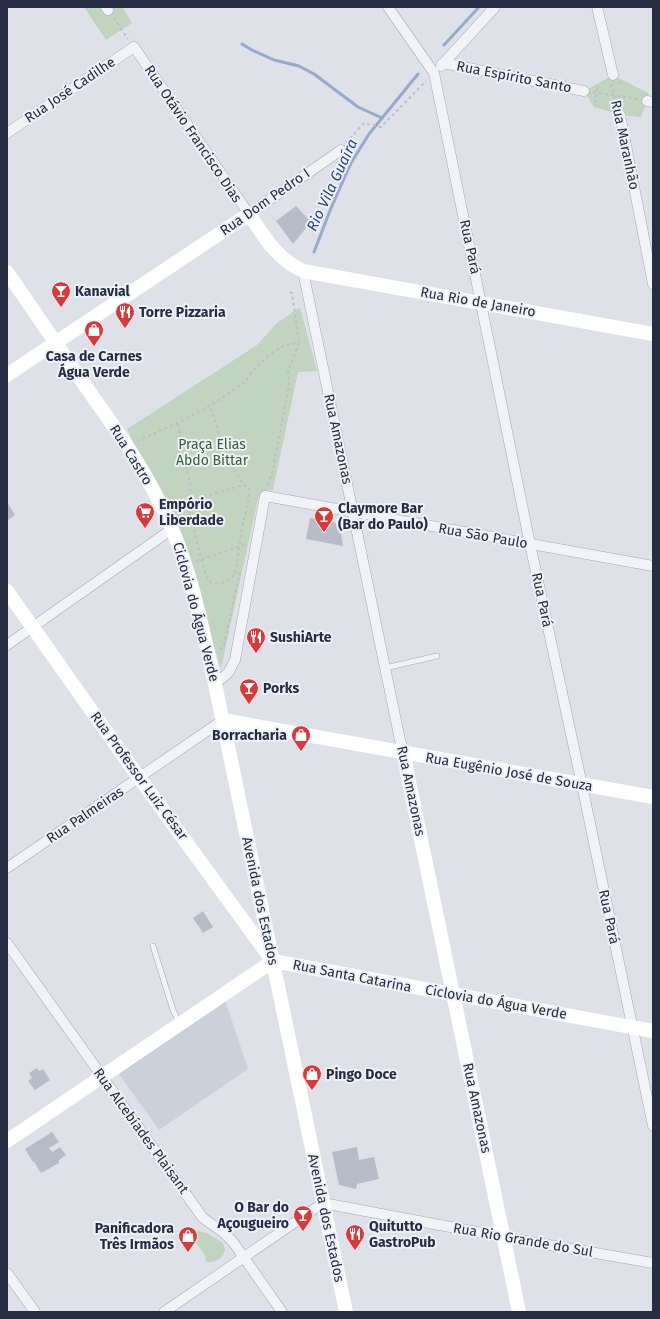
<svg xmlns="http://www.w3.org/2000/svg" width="660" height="1319" viewBox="0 0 660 1319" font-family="'Fira Sans',sans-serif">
  <rect width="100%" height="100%" fill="#dfe1e9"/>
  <path fill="#ccd0db" d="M224,997L248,1069L159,1130L119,1074Z"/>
  <path fill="#c1d4bf" d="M84,7H122L132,23L106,40Z
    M613,75L648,93L647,101L641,117L620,115L594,107L584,91Z
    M300,307L317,371L298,372L273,490L261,492L258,499L221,668L171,516L127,429L257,345L277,323Z
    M198,1231L207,1233L223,1243L225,1250C223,1259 215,1263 206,1262L204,1253L194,1241L193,1236Z"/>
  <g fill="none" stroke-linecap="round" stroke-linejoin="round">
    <path stroke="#97a9cc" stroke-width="3" d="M242,44L252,50L274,60L299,66L314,74L358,107L382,118
      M444,45L479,7
      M314,252L331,208L351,163L369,134L418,74"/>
  </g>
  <path fill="#b8bcc9" d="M296,206L311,222L293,244L276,221Z
    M7,502L15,515L7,521Z
    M310,518L334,522L340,527L343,546L306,539Z
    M203,911L213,927L203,933L193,918Z
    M37,1068L39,1071L43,1069L50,1080L35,1090L28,1081L32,1078L29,1073Z
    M52,1132L59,1142L49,1148L52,1152L60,1147L66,1155L59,1160V1163L41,1173L34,1162L40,1159L33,1162L25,1149Z
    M357,1147L359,1160L374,1157L379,1179L357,1184L356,1189L339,1185L332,1152Z"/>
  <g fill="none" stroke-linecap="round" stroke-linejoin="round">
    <defs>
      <path id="lane" d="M385,668L437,656
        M153,946L173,1010L179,1022"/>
      <path id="street" d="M106,7L108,10
        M388,7L434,73L530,544L582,785L653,1126
        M597,7L613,75
        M443,63L584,91
        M441,66L495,7
        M647,101L653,102
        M620,115L653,284
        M7,133L134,47L249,214L341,150
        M303,271L400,740L404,753
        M7,645L172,529
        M215,684L228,673L235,660L265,496L653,566
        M7,868L223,720
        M7,943L203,1218L223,1232L233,1242L282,1312
        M7,1273L35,1312
        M164,1312L323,1203L503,1237L653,1263"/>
    </defs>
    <use href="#lane" stroke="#a4a7b4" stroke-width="6"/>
    <use href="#street" stroke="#a4a7b4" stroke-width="11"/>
    <path stroke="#bdbfc8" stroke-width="2" stroke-dasharray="3 3" stroke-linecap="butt" d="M114,18L128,39
      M618,82L624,84
      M611,84L617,106
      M593,92L638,99
      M595,103L598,86
      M346,143L364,123L381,127L426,81
      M290,292L292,293L299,343
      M178,424C180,434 181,445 183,455C186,472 195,486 188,502C190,513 204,576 209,581C216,587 229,581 235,575L243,523L250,492L247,486L244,485C237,474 228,462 223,450C218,435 217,419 209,406
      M137,441C174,425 212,408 244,382C247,380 249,376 251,373C262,360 281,342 299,343L288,371L289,385L273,470L268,485H266
      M177,510L188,502L243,485
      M196,561L246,544
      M220,648L221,649L224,645L240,572"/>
    <use href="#lane" stroke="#f2f3f7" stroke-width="5"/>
    <use href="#street" stroke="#f2f3f7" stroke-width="10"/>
    <path stroke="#fff" stroke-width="14" d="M7,272C36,314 64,355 93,397C123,439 152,481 172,529C193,578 203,632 215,684L346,1312
      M7,375L249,214C265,238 276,258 303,271L653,334
      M7,591L130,765L269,956
      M223,720L653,797
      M404,753L407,772L519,1312
      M7,1141L273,961L653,1031"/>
  </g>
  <defs>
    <symbol id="bar-pin" viewBox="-11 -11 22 30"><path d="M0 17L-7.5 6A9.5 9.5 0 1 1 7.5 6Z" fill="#d8393b" stroke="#eef1f7"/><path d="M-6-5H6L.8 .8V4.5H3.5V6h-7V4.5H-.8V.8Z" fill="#fff"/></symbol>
    <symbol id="restaurant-pin" viewBox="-11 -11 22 30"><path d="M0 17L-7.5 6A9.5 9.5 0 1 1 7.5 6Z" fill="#d8393b" stroke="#eef1f7"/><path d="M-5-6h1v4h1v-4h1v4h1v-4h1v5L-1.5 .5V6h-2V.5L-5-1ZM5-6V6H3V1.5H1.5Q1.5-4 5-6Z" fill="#fff"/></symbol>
    <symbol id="shop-pin" viewBox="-11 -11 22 30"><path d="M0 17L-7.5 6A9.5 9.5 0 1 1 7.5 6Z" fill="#d8393b" stroke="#eef1f7"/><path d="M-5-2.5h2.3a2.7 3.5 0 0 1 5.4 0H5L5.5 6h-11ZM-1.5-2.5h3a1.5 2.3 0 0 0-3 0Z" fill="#fff"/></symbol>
    <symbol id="supermarket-pin" viewBox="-11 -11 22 30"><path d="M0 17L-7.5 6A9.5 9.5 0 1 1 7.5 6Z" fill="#d8393b" stroke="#eef1f7"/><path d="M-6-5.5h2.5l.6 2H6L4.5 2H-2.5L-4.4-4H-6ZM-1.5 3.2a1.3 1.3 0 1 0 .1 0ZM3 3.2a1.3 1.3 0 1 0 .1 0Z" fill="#fff"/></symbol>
  </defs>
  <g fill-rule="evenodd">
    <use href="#bar-pin" x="50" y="280" width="22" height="30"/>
    <use href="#restaurant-pin" x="114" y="301" width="22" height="30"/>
    <use href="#shop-pin" x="83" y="319" width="22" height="30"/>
    <use href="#supermarket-pin" x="134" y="501" width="22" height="30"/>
    <use href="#bar-pin" x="313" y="505" width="22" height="30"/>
    <use href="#restaurant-pin" x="245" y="626" width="22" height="30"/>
    <use href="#bar-pin" x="238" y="677" width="22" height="30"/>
    <use href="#shop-pin" x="290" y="724" width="22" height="30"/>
    <use href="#shop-pin" x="301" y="1063" width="22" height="30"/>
    <use href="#bar-pin" x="292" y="1204" width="22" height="30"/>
    <use href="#restaurant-pin" x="344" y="1223" width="22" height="30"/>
    <use href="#shop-pin" x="177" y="1225" width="22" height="30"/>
  </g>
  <g text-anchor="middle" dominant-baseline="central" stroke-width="4" stroke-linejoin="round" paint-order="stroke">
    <g font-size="14" fill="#262c42" stroke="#eef1f7">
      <text transform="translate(514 77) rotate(11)">Rua Espírito Santo</text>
      <text transform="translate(70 90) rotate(-34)">Rua José Cadilhe</text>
      <text transform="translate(193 134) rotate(56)">Rua Otávio Francisco Dias</text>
      <text transform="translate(625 145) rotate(78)">Rua Maranhão</text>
      <text transform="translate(265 202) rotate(-35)">Rua Dom Pedro I</text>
      <text transform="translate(470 247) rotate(78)">Rua Pará</text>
      <text transform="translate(478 302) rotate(10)">Rua Rio de Janeiro</text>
      <text transform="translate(338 439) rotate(78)">Rua Amazonas</text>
      <text transform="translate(131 455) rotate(58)">Rua Castro</text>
      <text transform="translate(483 536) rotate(10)">Rua São Paulo</text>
      <text transform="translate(542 600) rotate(78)">Rua Pará</text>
      <text transform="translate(196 612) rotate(75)">Ciclovia do Água Verde</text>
      <text transform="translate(509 772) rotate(10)">Rua Eugênio José de Souza</text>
      <text transform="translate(139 776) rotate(54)">Rua Professor Luiz César</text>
      <text transform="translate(411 791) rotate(78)">Rua Amazonas</text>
      <text transform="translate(85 815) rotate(-34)">Rua Palmeiras</text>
      <text transform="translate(260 901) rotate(78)">Avenida dos Estados</text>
      <text transform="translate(609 917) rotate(78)">Rua Pará</text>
      <text transform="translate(352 976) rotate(11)">Rua Santa Catarina</text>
      <text transform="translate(496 1002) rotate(10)">Ciclovia do Água Verde</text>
      <text transform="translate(477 1108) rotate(78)">Rua Amazonas</text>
      <text transform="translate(141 1131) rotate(54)">Rua Alcebíades Plaisant</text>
      <text transform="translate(326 1218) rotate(78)">Avenida dos Estados</text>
      <text transform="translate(523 1240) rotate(10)">Rua Rio Grande do Sul</text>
    </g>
    <g font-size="14" font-weight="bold" fill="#262c42" stroke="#eef1f7" text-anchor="start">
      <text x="75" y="291">Kanavial</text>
      <text x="139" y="312">Torre Pizzaria</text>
      <text x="94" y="356" text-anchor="middle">Casa de Carnes<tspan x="94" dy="16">Água Verde</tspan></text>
      <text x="159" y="504">Empório<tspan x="159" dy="16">Liberdade</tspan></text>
      <text x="338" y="508">Claymore Bar<tspan x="338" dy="16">(Bar do Paulo)</tspan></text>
      <text x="270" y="637">SushiArte</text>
      <text x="263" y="688">Porks</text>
      <text x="287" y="735" text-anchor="end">Borracharia</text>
      <text x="326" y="1074">Pingo Doce</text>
      <text x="289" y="1207" text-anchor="end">O Bar do<tspan x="289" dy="16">Açougueiro</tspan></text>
      <text x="369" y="1226">Quitutto<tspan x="369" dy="16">GastroPub</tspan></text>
      <text x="174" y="1228" text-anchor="end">Panificadora<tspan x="174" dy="16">Três Irmãos</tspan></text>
    </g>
    <g font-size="14" fill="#355e33" stroke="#eef1f7">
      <text x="212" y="444">Praça Elias<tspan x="212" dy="16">Abdo Bittar</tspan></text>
    </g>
    <g font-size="15" font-style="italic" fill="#2d4479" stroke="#eef1f7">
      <text transform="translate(332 185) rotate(-65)">Rio Vila Guaíra</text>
    </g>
  </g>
  <rect width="660" height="1319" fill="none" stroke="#262c42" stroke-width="16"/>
</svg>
